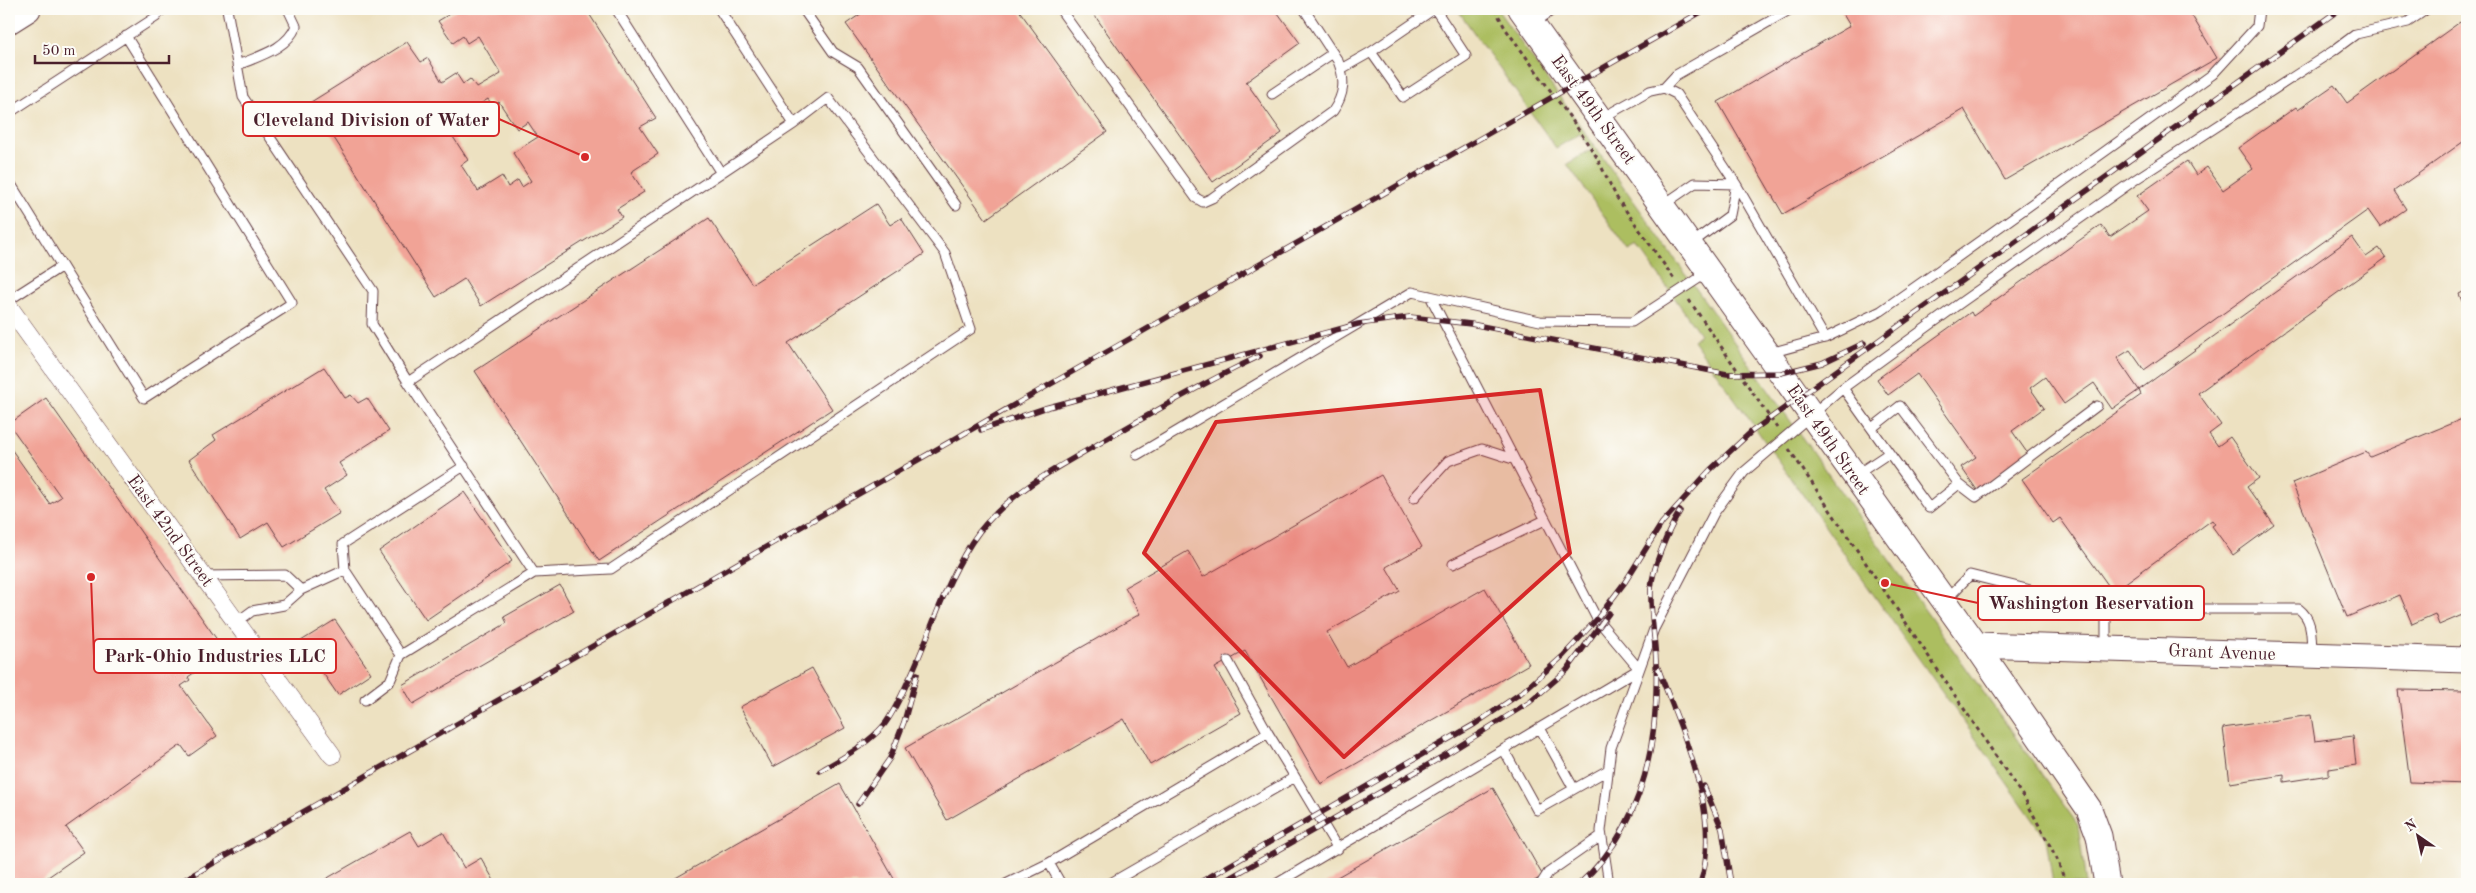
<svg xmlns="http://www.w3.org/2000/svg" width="2476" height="893" viewBox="0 0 2476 893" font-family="'Old Standard TT',serif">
  <rect width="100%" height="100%" fill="#fdfcf7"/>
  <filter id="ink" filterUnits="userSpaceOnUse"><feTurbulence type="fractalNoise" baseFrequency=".02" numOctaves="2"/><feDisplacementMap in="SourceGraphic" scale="10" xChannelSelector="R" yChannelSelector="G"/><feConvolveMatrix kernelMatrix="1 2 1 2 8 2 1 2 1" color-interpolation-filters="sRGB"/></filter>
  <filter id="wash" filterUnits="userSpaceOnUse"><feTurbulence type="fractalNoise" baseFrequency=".0096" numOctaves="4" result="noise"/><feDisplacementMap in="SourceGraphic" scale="20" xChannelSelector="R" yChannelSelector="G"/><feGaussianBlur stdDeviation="1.12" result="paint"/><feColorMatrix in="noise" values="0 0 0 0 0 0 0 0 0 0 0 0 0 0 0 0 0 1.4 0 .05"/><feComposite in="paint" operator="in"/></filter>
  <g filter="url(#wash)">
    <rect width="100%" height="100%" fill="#ede1c1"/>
    <path fill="#acbe61" stroke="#7b6e46" d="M1457,9H1497L2078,825L2086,884H2053L2046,838L1693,340L1700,334L1638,246L1629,251L1567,164L1592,149L1580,134L1556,148Z"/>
    <g id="blocks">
      <path fill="#f1a396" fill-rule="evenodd" d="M458,9H586L656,118L640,127L658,154L631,172L644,192L617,209L622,217L481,306L464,279L436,297L311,102L407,42L421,62L428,58L442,82L456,73L463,84L470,79L477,88L501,74L478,36L467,43L463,36L453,43L438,21ZM488,99L493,106L499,102L517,129L528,122L538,137L513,153L531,181L522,187L518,180L508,187L502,176L478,191L461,165L468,160L446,126Z
        M868,9H1018L1107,132L986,219L846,24Z
        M1090,9H1275L1300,43L1246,82L1282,133L1213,182Z
        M1840,9H2188L2217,58L2005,180L1964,109L1783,214L1718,102L1850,26Z
        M2467,17V139L2394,191L2406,209L2380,227L2368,210L2144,370L2130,350L2117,358L2139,390L2352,237L2366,257L2379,248L2386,258L2198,393L2221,425L2209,434L2218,446L2230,437L2259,478L2247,487L2274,525L2233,555L2212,526L2215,524L2212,520L2113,592L2060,518L2053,523L2022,479L2141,395L2139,390L2112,409L2094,383L2064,404L2045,377L2030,388L2044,408L2012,431L2028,454L1977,490L1961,467L1976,457L1917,374L1888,395L1877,379L1971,312L1973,316L2101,225L2110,237L2148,211L2137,196L2187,161L2196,175L2207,167L2223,190L2253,169L2238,148L2296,107L2298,110L2334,85L2347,103Z
        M876,204L890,225L901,218L924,254L788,343L832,409L599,561L475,371L709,218L752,284Z
        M2467,290V313L2459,294Z
        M324,367L345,398L351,395L358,403L367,398L389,431L339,463L347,475L324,490L340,513L284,547L268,522L240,539L189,460L216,440L213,435Z
        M46,398L225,651L188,677L190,680L181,686L217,736L189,756L181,745L66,827L84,852L38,884H9V446L50,504L61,497L9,424Z
        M2467,417V613L2439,625L2435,614L2412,624L2400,595L2347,617L2292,483L2366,452L2370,457Z
        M1381,475L1422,547L1386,567L1400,591L1327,632L1347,667L1485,588L1529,664L1321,784L1245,651L1215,668L1241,713L1150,765L1124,719L947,820L905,748L1140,614L1125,587L1188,551L1203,577Z
        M464,492L512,561L426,620L379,551Z
        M560,585L574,611L413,704L402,685L507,623L504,617Z
        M335,620L371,673L338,695L301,641Z
        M812,668L845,728L773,767L740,707Z
        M2398,690L2467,691V784L2410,782Z
        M2311,715L2315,741L2353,736L2356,765L2329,769V775L2284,782V775L2230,783L2223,728Z
        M840,784L897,884H665Z
        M1493,788L1543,876L1529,884H1325Z
        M410,831L419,846L443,832L464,868L481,858L496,884H317Z"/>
    </g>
  </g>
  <g filter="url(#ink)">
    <use href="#blocks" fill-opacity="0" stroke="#623c42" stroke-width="1"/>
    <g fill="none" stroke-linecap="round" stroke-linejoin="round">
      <defs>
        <path id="lane" d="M227,9L243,97L373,291L372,324L408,382L794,124L719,9
          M616,9L721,173
          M803,9L833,52L858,67L956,205
          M1060,9L1196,198L1203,202L1212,198L1333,111C1344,95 1346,81 1338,61L1304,9
          M1534,23L1554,9
          M1371,52L1403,97L1466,56L1435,9
          M238,65C259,56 287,49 296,26L288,9
          M1341,69L1371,52L1434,9
          M1664,88L1676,75L1791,9
          M1272,94L1333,53
          M9,113L156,17L162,9
          M1600,119L1650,91L1664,88L1676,94L1736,184L1825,338
          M9,181L144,398L292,303L126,36
          M1663,205L1695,183L1736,184
          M1692,243L1730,215L1736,184
          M9,300L62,266
          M1770,353L1825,338L1881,311L1938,271L2213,74L2257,26L2259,9
          M408,382L534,573L611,569L971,329L945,253L828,98L794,124
          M1843,388C1871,428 1900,468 1929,508L1959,484L1900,406L1872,428
          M1137,455L1412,292L1540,321L1632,322L1707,273
          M1856,475L1889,453
          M1959,484L1976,497L2097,406
          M1414,498L1448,461L1482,449L1513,459
          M1453,564L1545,520
          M345,570L343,544L464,466
          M203,576L285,575L301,590L284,605L252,611L237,622
          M301,590L345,570L401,655L534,573
          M1946,600L1970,575L2106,609V647
          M2106,609H2299C2313,620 2311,636 2312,653
          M2462,658L2467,641
          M1228,661L1268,733
          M365,700L390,681L401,655
          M1540,728L1574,789L1608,770
          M1504,750L1537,810L1574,789
          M1295,777L1338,849
          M1006,884L1049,863
          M1061,884L1049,863L1268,733L1295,777L1109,884
          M1276,884L1639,669L1597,619L1430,296
          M1541,884L1548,873L1601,836
          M1609,884L1601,831L1611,748L1654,629L1714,513L1744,472L1843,388L1956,306L2136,179L2333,51L2356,34L2408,22L2427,9"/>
        <path id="street" d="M9,307L332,755"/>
        <path id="secondary" d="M1521,9L1976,645L2089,809L2099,836L2107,884
          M9,21L28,9
          M1976,645L2467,660"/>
      </defs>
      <use href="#lane" stroke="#623c42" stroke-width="11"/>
      <use href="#street" stroke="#623c42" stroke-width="19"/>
      <use href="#secondary" stroke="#623c42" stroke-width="27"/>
      <path stroke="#623c42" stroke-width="3" stroke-dasharray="4 4" stroke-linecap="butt" d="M1495,9L1505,28L1574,123L1596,156L1617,198L1675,280
        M1689,300L1777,428
        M1789,449L2026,801L2057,859L2066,884"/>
      <use href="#lane" stroke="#fff" stroke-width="9"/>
      <use href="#street" stroke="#fff" stroke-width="18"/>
      <use href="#secondary" stroke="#fff" stroke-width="25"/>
      <defs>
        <path id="rail" d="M981,430L1045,408L1358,324L1410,317L1471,324L1727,374L1781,373L1822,363L1864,343
          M1658,668C1682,733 1723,816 1700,884
          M820,771C842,758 867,745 884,725C895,711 903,691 911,675C933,627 947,575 979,532C1012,490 1061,465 1107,439C1157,410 1207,381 1260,356
          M1704,786L1722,829L1731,884
          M858,804L890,758L904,722L917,674
          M177,884L1706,9
          M1197,884L1475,724L1521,693L1563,656L1597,619L1625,582L1662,523L1710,470L1751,432L2340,9
          M1219,884L1440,758L1530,702L1567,670L1609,613
          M1579,884C1643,828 1659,743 1656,661C1655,637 1650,613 1651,589C1653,565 1668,531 1680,511"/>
      </defs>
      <use href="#rail" stroke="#4a1f2b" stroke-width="5.5"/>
      <use href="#rail" stroke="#fdfcf7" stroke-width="4" stroke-dasharray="11" stroke-linecap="butt"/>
    </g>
  </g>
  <path fill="#d62828" fill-opacity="0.2" stroke="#d62828" stroke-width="4" stroke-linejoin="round" d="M1540,390L1570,553L1344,757L1144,553L1216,422Z"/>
  <g text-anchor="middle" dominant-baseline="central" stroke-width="4" stroke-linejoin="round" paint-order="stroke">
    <g font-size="18" fill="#4a1f2b" stroke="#fdfcf7">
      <text transform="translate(1593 110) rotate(54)">East 49th Street</text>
      <text transform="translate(1828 440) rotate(55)">East 49th Street</text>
      <text transform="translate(170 531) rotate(54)">East 42nd Street</text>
      <text transform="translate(2222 653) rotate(2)">Grant Avenue</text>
    </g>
  </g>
  <path fill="none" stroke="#d62828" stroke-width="2" d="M585 157L499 119M1885 583L1978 603M91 577L94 656"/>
  <g fill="#d62828" stroke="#fdfcf7" stroke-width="2">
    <circle cx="585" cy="157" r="5"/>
    <circle cx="1885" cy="583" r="5"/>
    <circle cx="91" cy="577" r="5"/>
  </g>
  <g fill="#fdfcf7" stroke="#d62828" stroke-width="2">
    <rect x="243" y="102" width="256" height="34" rx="5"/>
    <rect x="1978" y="586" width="226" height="34" rx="5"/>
    <rect x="94" y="639" width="242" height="34" rx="5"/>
  </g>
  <g font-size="19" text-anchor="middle" font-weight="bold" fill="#4a1f2b">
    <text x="371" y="126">Cleveland Division of Water</text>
    <text x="2091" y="609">Washington Reservation</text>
    <text x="215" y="662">Park-Ohio Industries LLC</text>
  </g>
  <rect width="2476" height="893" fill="none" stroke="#fdfcf7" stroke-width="30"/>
  <g transform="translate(2418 836) rotate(326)" stroke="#fdfcf7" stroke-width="4" paint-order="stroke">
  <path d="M0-4L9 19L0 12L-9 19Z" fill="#4a1f2b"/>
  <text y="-8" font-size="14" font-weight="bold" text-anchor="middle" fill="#4a1f2b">N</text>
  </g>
  <path d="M35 55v8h134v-8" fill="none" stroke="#4a1f2b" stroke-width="2.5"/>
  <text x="42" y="55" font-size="15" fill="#4a1f2b" stroke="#fdfcf7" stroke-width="4" paint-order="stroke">50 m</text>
</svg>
